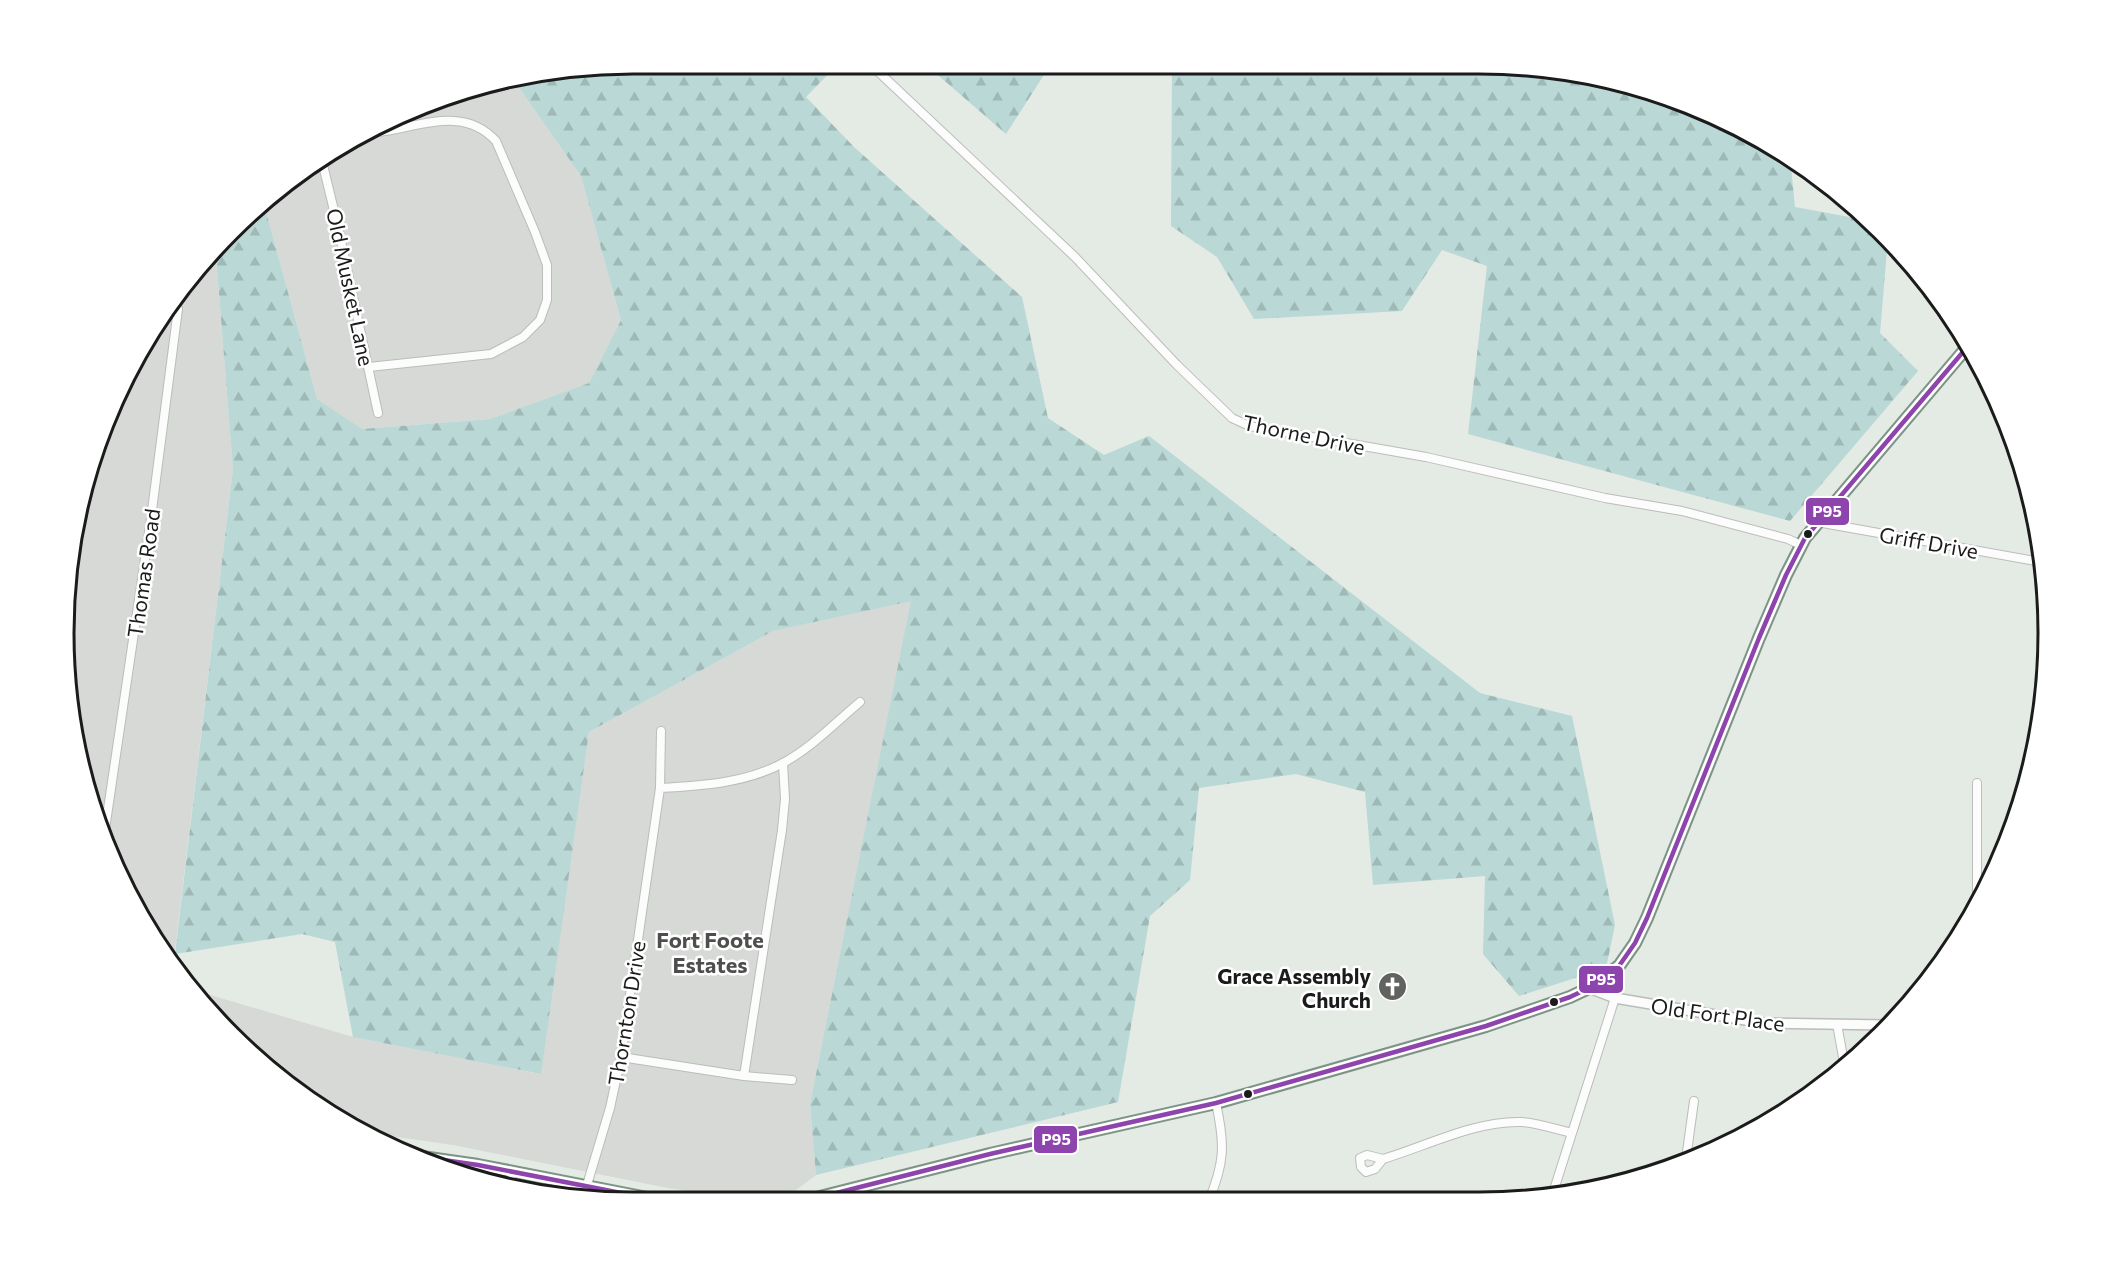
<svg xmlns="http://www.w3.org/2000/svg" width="2111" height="1266" viewBox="0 0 2111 1266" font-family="Commissioner,sans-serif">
  <defs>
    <pattern id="forest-firs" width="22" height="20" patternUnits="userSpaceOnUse" patternTransform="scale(1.5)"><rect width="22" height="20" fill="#bad8d6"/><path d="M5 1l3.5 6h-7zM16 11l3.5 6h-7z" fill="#9fb9b7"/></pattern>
  </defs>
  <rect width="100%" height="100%" fill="#e4eae4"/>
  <path fill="#d6d9d5" d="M515,82L581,176L621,320L589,383L490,419L361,429L317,399L264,204L286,181L450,93Z
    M216,256L233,469L173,966L93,817L63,633L93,450L159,316Z
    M912,600L810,1104L816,1175L796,1190L731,1197L668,1188L453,1145L369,1133L316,1107L190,989L353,1037L540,1074L589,732L773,631Z"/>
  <path fill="url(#forest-firs)" d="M633,63H839L806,97L854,147L1022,297L1048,418L1104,455L1149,436L1480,693L1572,716L1615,925L1606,968L1519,996L1483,954L1485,876L1373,885L1365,792L1296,774L1199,788L1190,880L1150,916L1118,1102L816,1175L810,1104L911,601L773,631L589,732L541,1074L353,1037L335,942L302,934L175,954L233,469L216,256L264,204L317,399L362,429L490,419L589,383L621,320L581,176L515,82Z
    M924,63L1051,64L1006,134Z
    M1172,64H1516L1662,93L1790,157L1795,207L1871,221L1888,238L1880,333L1918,371L1790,521L1468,434L1487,266L1442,250L1402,311L1254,319L1217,257L1171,226Z"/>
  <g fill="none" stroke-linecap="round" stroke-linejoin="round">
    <defs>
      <path id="minor" d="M869,63L1075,257L1177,365L1232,418L1249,426L1426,457L1605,498L1682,511L1788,539L1801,545
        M322,161L338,227L378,413
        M369,367L491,354L523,337L540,320L547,300V265L535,232L496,141C463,105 420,127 378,132
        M1817,522L2041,562
        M1977,783V902
        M660,788C701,786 746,783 783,763C811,748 835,723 860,702
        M104,836L151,518L178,309L168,307
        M1837,1024L1845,1068
        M621,1057L744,1076L792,1080
        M744,1076L782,830L785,799L783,763
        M1367,1155L1383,1159L1375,1169L1366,1172L1361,1167L1360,1158Z
        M1383,1159C1426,1146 1477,1120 1522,1122C1538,1123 1555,1129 1572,1133
        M1686,1159L1694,1101
        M509,1184L512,1172
        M587,1185L610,1108L621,1057L660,788L661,731
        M1552,1196L1615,998
        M1208,1202C1225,1163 1225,1144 1216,1103"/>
      <path id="tertiary" d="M1589,988L1615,998L1763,1023L1886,1025"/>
      <path id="secondary" d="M415,1156L478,1165L668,1202
        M800,1202L990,1154L1216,1103L1486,1026L1570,997L1589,988L1619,966L1635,943L1647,918L1759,638L1786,575L1805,538L1968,346"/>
    </defs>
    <use href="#minor" stroke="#babdba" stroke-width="10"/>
    <use href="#tertiary" stroke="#babdba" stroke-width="12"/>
    <use href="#secondary" stroke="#7d9385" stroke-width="14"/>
    <use href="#minor" stroke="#fbfcfb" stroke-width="8"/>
    <use href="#tertiary" stroke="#fbfcfb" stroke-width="9"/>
    <use href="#secondary" stroke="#e9f2ec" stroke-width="10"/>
    <defs>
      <path id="bus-1" d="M416,1156L478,1165L667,1202
        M801,1202L990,1154L1216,1103L1486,1026L1570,997L1589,988L1619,966L1635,943L1647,918L1759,638L1786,575L1805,538L1968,346"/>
    </defs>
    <use href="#bus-1" stroke="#fff" stroke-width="9"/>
    <use href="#bus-1" stroke="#8e44ad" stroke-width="4.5"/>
  </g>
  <defs>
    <symbol id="church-disc" viewBox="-11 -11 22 22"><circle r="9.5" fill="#616361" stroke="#fff"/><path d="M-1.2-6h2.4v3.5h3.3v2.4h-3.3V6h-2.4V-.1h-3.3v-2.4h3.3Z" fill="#fff"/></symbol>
  </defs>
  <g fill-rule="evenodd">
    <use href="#church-disc" x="1376" y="970" width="33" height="33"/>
  </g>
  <g fill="#1b1b1b" stroke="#fff" stroke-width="2">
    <circle cx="1808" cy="534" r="5"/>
    <circle cx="1554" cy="1002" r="5"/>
    <circle cx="1248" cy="1094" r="5"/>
  </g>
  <g text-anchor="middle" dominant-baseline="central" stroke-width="5" stroke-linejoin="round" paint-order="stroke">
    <g font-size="21" fill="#1b1b1b" stroke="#fff">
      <text transform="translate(351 287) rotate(78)">Old Musket Lane</text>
      <text transform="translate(1304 434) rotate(12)">Thorne Drive</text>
      <text transform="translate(1929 542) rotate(10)">Griff Drive</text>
      <text transform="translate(143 573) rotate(-82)">Thomas Road</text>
      <text transform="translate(626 1013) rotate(-81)">Thornton Drive</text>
      <text transform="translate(1718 1014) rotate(8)">Old Fort Place</text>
    </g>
    <g font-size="21" font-weight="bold" fill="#1b1b1b" stroke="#fff" text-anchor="end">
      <text x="1371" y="975">Grace Assembly<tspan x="1371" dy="24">Church</tspan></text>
    </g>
    <g font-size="22" font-weight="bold" fill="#4e4e4e" stroke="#fff">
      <text x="710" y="939">Fort Foote<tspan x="710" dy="25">Estates</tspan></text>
    </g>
  </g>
  <path d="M0 0H2111V1266H0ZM633 74H1479A559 559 0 0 1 2038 633V633A559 559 0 0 1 1479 1192H633A559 559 0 0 1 74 633V633A559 559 0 0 1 633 74Z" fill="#fff" fill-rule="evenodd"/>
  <path fill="none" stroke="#1b1b1b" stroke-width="3" d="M633 74H1479A559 559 0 0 1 2038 633V633A559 559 0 0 1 1479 1192H633A559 559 0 0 1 74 633V633A559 559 0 0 1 633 74Z"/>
  <g stroke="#fff" stroke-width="2">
    <rect x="1805" y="497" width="45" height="29" rx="6" fill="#8e44ad"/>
    <rect x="1578" y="965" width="46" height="29" rx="6" fill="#8e44ad"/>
    <rect x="1033" y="1125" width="45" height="29" rx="6" fill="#8e44ad"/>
  </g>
  <g font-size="16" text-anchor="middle" font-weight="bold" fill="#fff">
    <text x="1827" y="517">P95</text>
    <text x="1601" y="985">P95</text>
    <text x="1056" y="1145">P95</text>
  </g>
</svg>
